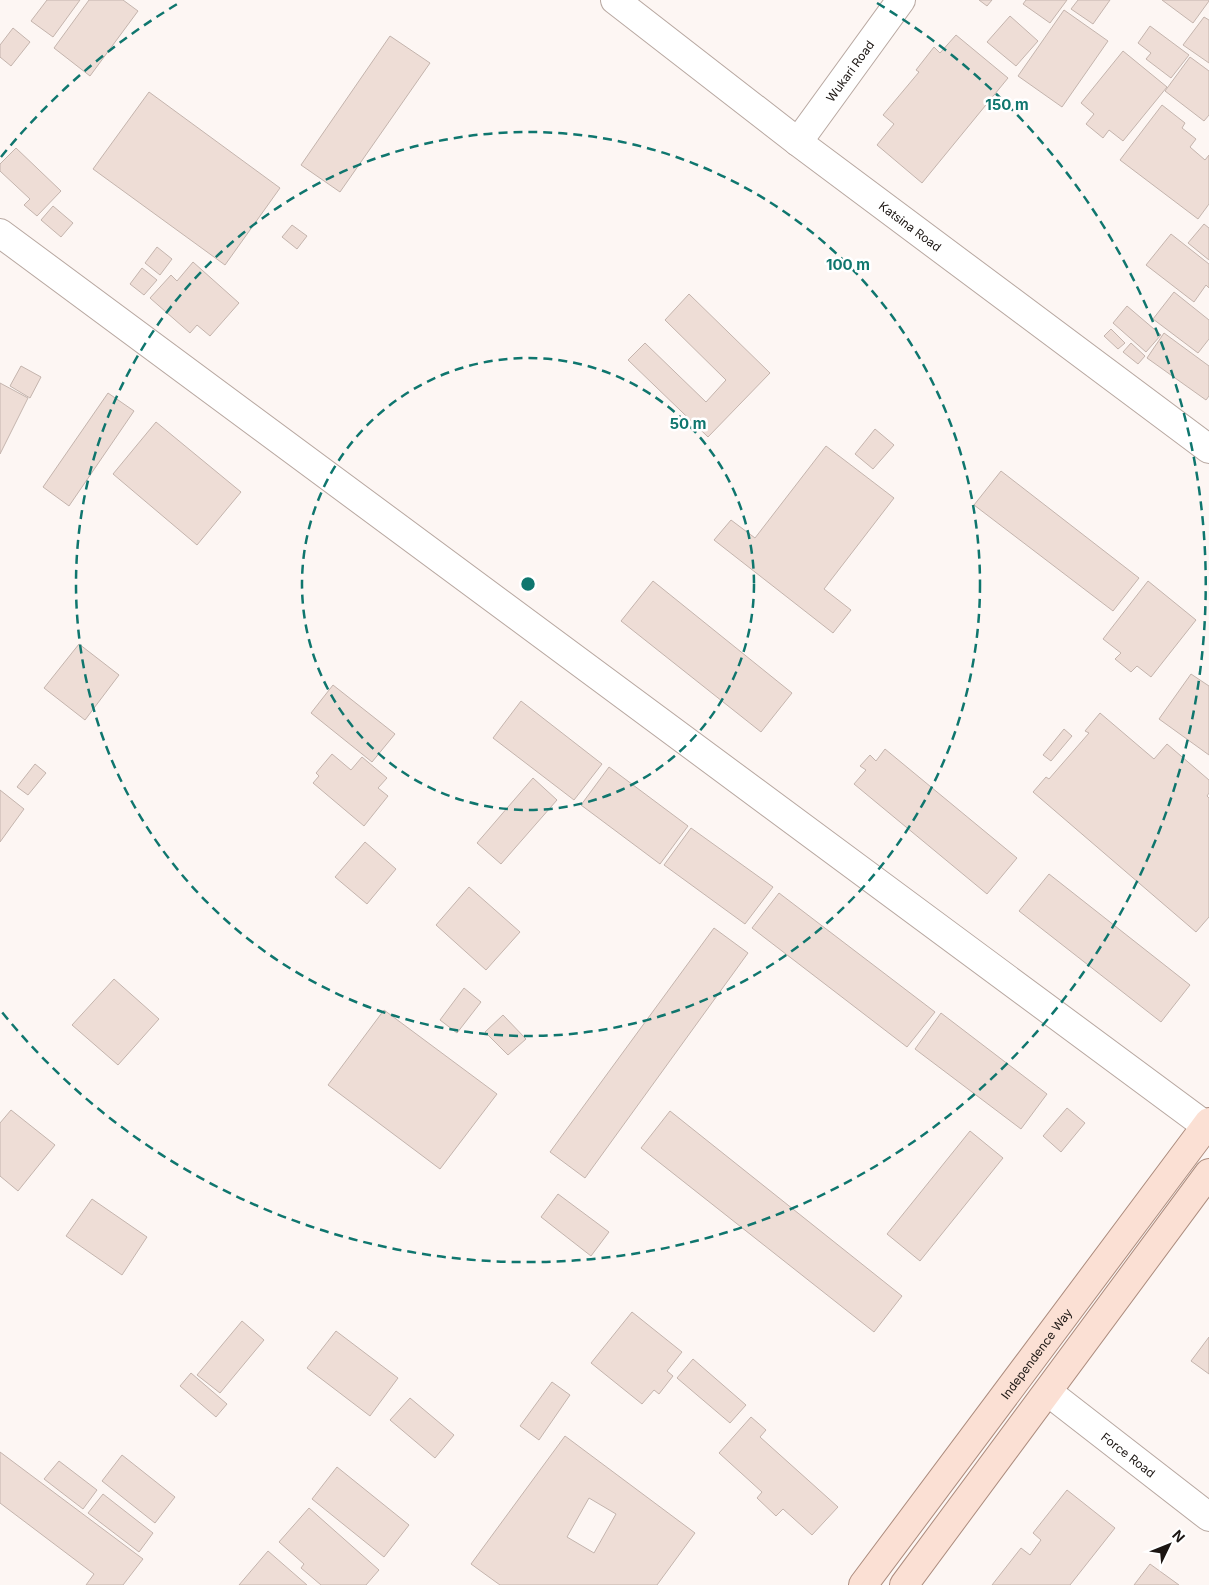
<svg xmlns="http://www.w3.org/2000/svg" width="1209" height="1585" viewBox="0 0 1209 1585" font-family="Inter,sans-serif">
  <rect width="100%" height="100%" fill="#fdf6f3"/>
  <path fill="#eeddd6" stroke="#c4b4ad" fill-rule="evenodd" d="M47,0H80L53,37L31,21Z
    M89,0H123L138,11L90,76L54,48Z
    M979,0H992L987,6Z
    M1026,0H1067L1050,23L1023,4Z
    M1078,0H1110L1093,24L1071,9Z
    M1162,0H1209V1L1193,23Z
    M1064,10L1108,41L1062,107L1018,76Z
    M1010,16L1038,41L1016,66L987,42Z
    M1204,17L1209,20V63L1183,45Z
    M1150,26L1189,55L1171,78L1146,59L1151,53L1138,43Z
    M13,28L30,42L11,66L0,57V45Z
    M956,35L1008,78L922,183L877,145L894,124L883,115L919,72L916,70L934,47L940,53Z
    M390,36L430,63L340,192L301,165Z
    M1123,51L1167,87L1123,141L1109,130L1103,138L1086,124L1094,114L1081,103Z
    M1190,57L1209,71V115L1204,121L1165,91Z
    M149,92L280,188L225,265L93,169Z
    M1162,105L1185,123L1182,128L1196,139L1190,147L1205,160L1209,155V204L1198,219L1120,160Z
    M16,148L61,191L37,216L24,205L30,199L0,171V164Z
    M53,206L73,223L61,237L41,220Z
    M1204,224L1209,228V260L1188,243Z
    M292,225L307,236L297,249L282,237Z
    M1171,234L1209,264V288L1206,285L1194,302L1146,265Z
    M157,247L172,259L160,275L145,263Z
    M193,262L239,303L210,336L197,325L190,333L150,298L171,275L177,281Z
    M142,268L157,280L144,295L130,284Z
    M1174,292L1209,320V339L1198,353L1153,319Z
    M689,294L770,373L708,437L628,360L645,343L706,402L726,380L665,320Z
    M1127,306L1161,335L1146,352L1113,323Z
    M1111,329L1125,343L1118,349L1104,336Z
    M1164,333L1209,366V396L1206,400L1147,358Z
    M1131,343L1145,356L1138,364L1123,352Z
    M21,366L41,377L30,398L10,386Z
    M0,383L28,398L0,454Z
    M108,393L134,411L69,506L43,487Z
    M156,422L241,492L197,545L113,474Z
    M875,429L894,445L873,469L855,454Z
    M826,446L894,498L824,589L851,610L833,633L714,540L731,520L755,538Z
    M1001,471L1139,578L1113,611L974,505Z
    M653,581L792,693L761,732L621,621Z
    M1148,581L1196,620L1151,677L1137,666L1131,672L1115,659L1121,653L1103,639Z
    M79,644L119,675L85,720L44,688Z
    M1191,674L1209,686V755L1159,719Z
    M333,685L395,734L372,762L311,713Z
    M521,701L602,764L574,800L493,738Z
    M1100,713L1154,759L1167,744L1209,780V793L1207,796L1209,798V917L1196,932L1033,792L1046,777L1049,779L1089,733L1085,731Z
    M1064,729L1072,736L1051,761L1043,755Z
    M885,749L1017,858L987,894L854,784L866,770L860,766L870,755L876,761Z
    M332,754L351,770L362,757L387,778L378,788L388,796L364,826L313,783L319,776L316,773Z
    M35,764L46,773L28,795L17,787Z
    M609,767L688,826L660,864L581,805Z
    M533,778L557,800L501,864L477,843Z
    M0,790L24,809L0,842Z
    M691,828L773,887L745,924L664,865Z
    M365,842L396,869L367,904L335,877Z
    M1049,874L1190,985L1161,1022L1019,911Z
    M469,887L520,932L486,970L436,925Z
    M779,893L935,1012L907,1047L752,928Z
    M714,928L748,953L585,1178L550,1152Z
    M114,979L159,1019L118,1065L72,1025Z
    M464,988L481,1002L457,1033L440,1020Z
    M384,1010L497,1094L440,1169L328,1085Z
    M941,1013L1047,1094L1021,1129L915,1049Z
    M503,1015L526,1039L508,1055L485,1032Z
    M1067,1108L1085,1123L1061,1152L1043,1136Z
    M11,1110L55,1145L18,1191L0,1176V1123Z
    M670,1111L902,1296L874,1332L641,1148Z
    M970,1131L1003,1158L920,1261L887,1234Z
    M558,1194L609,1232L591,1256L541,1217Z
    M92,1199L147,1237L122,1275L66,1236Z
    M632,1312L682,1352L667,1371L673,1376L659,1394L654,1390L642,1404L591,1363Z
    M242,1321L264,1340L220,1393L197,1375Z
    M336,1331L398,1378L370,1416L307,1368Z
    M1209,1337V1374L1191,1361Z
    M693,1359L746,1405L730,1423L677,1378Z
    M191,1373L227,1404L216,1417L180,1386Z
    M552,1382L570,1395L539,1440L520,1426Z
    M410,1398L454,1435L435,1458L390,1420Z
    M751,1417L766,1430L760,1437L838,1507L812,1535L783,1509L776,1516L757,1498L762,1492L719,1453Z
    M565,1436L695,1533L657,1585H500L471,1564ZM589,1498L616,1514L594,1553L567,1537Z
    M0,1452L143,1559L123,1585H86L94,1574L0,1503Z
    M122,1455L175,1497L155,1523L102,1481Z
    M59,1461L97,1490L83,1509L44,1479Z
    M337,1467L409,1525L384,1557L312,1499Z
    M1067,1490L1115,1528L1070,1585H992L1021,1548L1030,1555L1041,1540L1033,1533Z
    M103,1494L153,1533L139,1552L88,1513Z
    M309,1508L379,1570L366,1585H321L301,1568L304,1564L279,1542Z
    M268,1551L307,1585H239Z
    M1150,1564L1179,1585H1134Z"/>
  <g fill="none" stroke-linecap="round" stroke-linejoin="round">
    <defs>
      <g id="minor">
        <path id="s1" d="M615,0L798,142L1209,449"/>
        <path id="s2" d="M798,142L901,0"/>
        <path d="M0,233L1206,1126"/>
        <path id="s3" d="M1048,1392L1209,1517"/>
      </g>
      <g id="major">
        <path id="s4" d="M863,1585L1209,1122"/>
        <path d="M904,1585L1209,1173"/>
      </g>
    </defs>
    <use href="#minor" stroke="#b8a8a1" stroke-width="30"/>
    <use href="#major" stroke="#ac8c7e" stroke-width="30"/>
    <use href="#minor" stroke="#fff" stroke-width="28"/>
    <use href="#major" stroke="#fbe0d4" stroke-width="28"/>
  </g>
  <g fill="none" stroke="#0f766e" stroke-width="2.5" stroke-dasharray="9 6">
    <circle cx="528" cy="584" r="226"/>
    <circle cx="528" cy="584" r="452"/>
    <path d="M1 157A678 678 0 0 1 179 3M877 3A678 678 0 1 1 1 1011"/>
  </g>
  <g text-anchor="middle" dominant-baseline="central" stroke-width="5" stroke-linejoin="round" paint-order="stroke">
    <g font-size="12" fill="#1c1613" stroke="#fff">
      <text stroke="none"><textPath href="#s2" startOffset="88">Wukari Road</textPath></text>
      <text stroke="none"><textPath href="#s1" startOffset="372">Katsina Road</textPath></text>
      <text stroke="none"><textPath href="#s4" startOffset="289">Independence Way</textPath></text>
      <text stroke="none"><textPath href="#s3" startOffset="102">Force Road</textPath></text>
    </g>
  </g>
  <circle cx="528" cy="584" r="8" fill="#0f766e" stroke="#fff" stroke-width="2.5"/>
  <g font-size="15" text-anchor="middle" font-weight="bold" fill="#0f766e" stroke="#fff" stroke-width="5" stroke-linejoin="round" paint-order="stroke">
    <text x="1007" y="110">150 m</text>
    <text x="848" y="270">100 m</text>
    <text x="688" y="429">50 m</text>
  </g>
  <g transform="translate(1169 1545) rotate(47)" stroke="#ffffff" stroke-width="4" paint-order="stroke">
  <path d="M0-4L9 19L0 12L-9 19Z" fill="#1c1613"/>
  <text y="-8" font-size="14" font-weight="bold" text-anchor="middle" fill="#1c1613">N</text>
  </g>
</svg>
